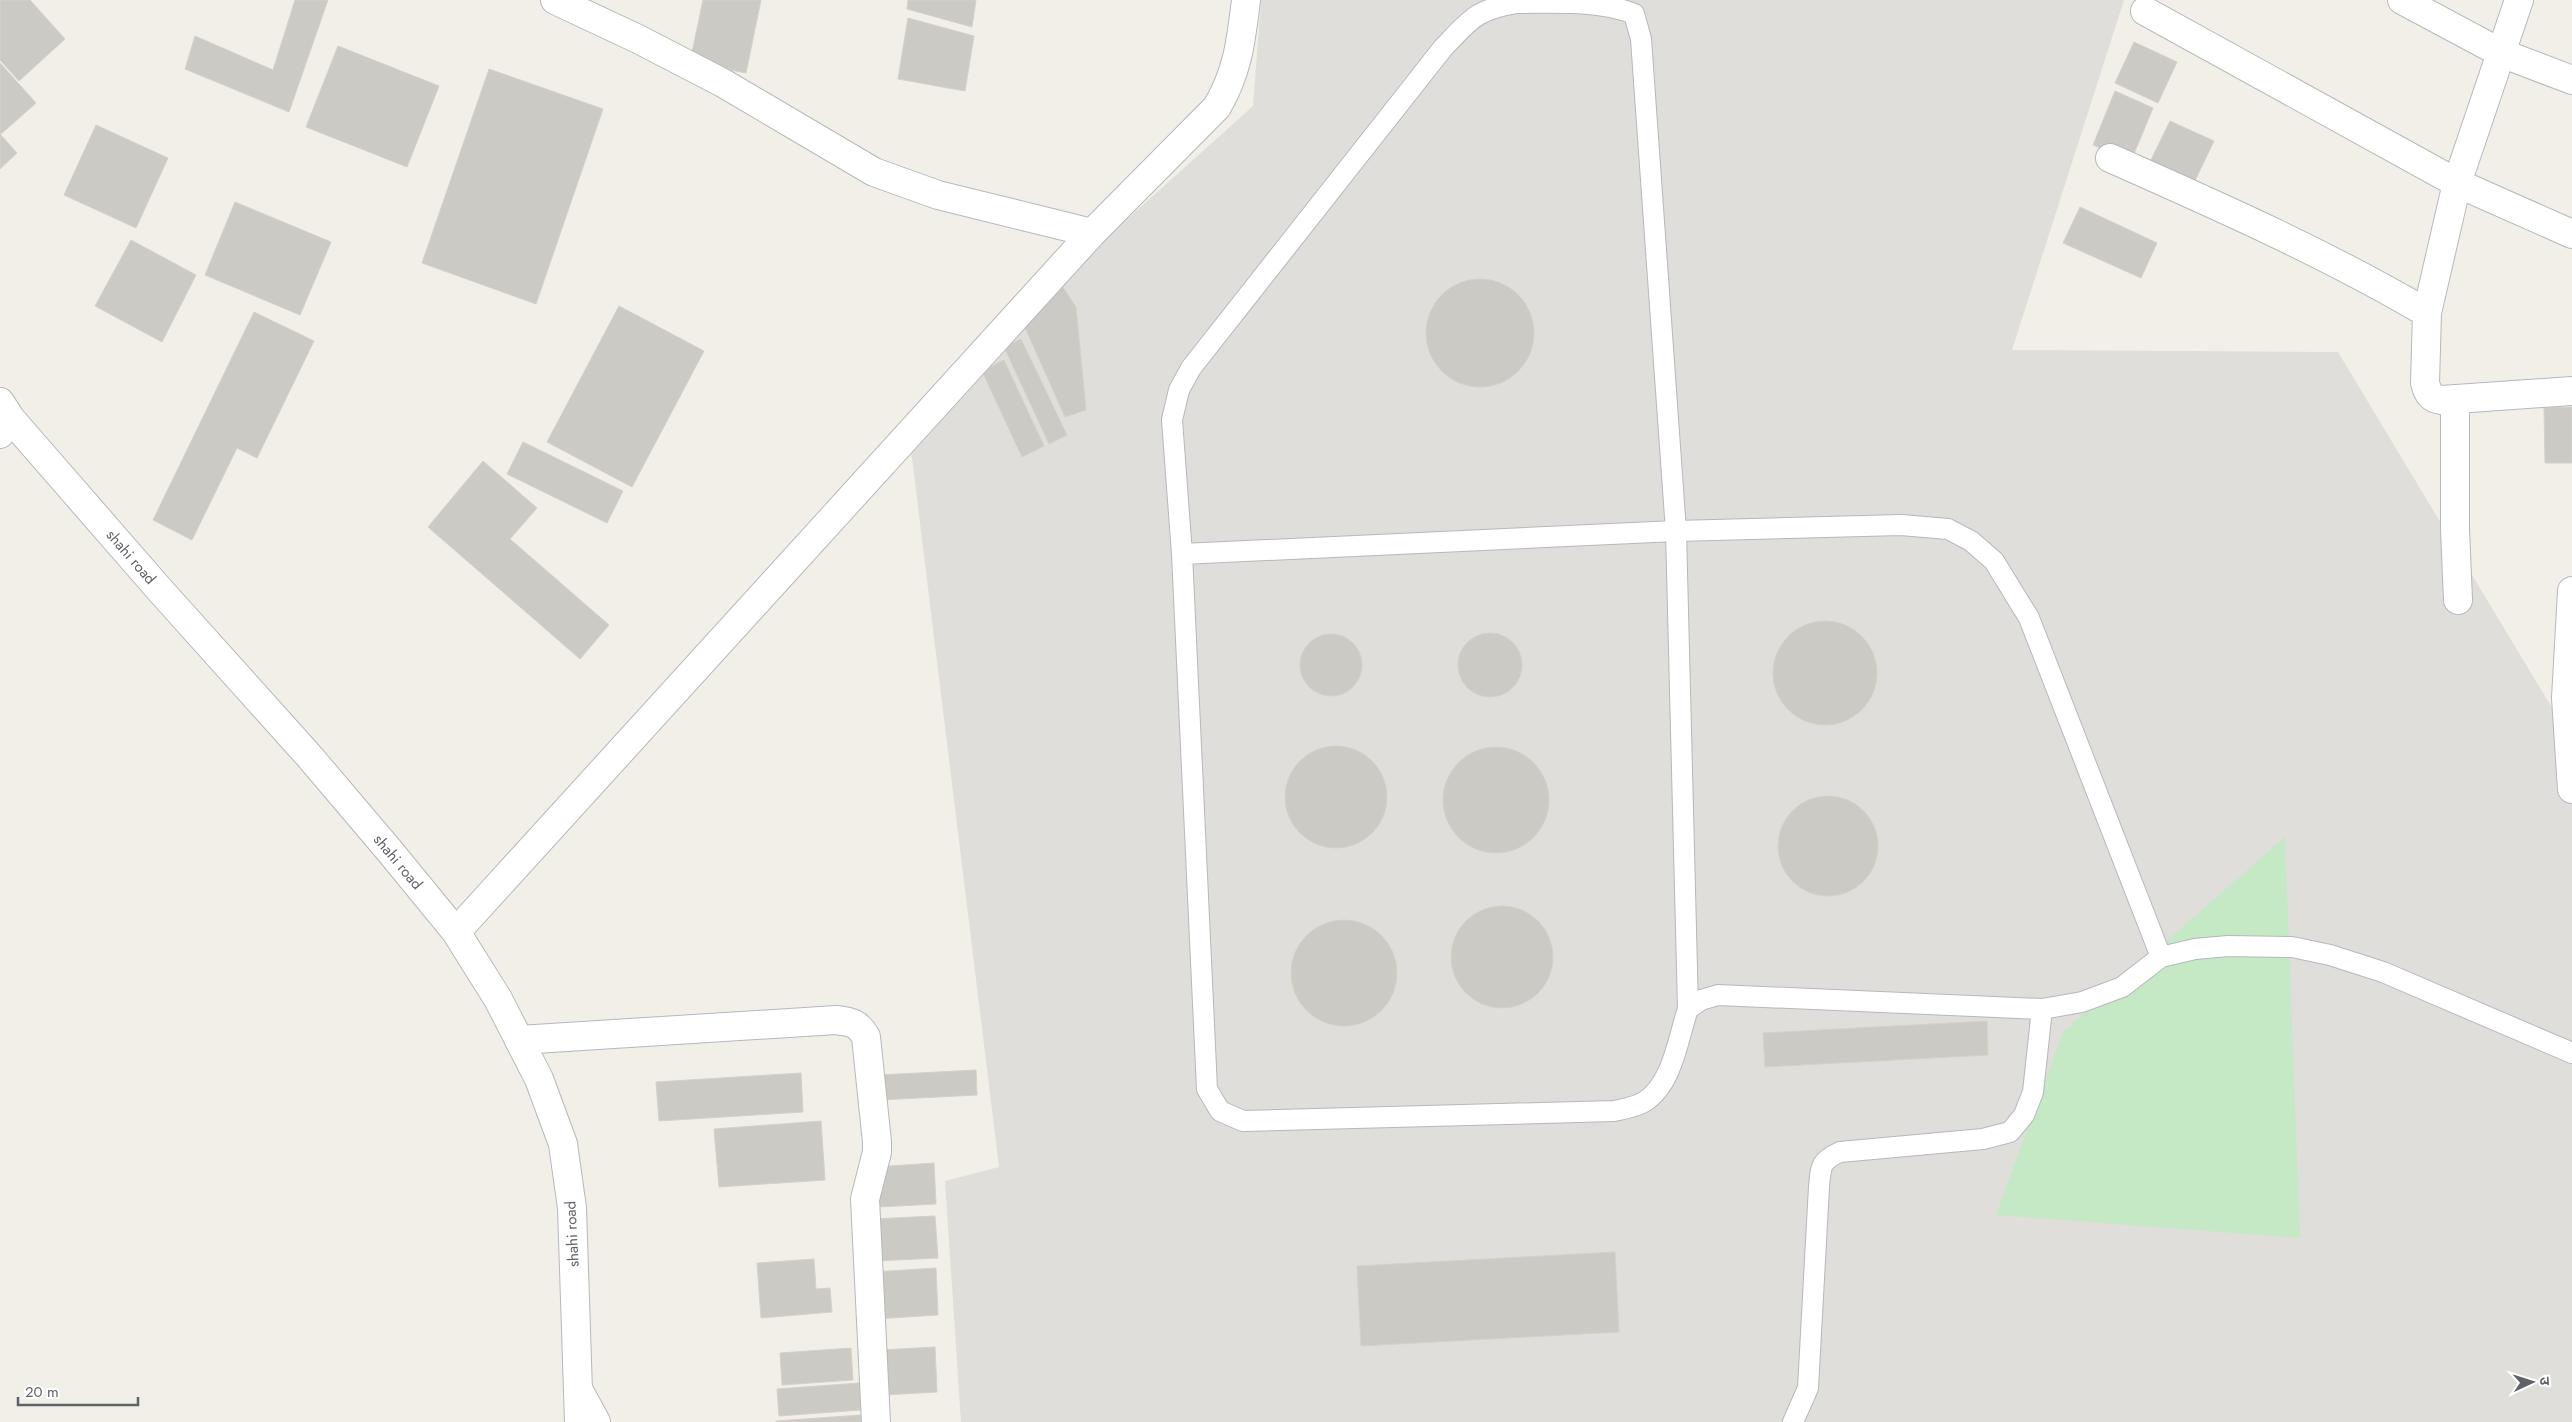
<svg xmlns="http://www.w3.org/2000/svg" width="2572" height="1422" viewBox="0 0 2572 1422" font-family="Jost,'Noto Sans Devanagari',sans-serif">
  <rect width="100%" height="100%" fill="#f1efe8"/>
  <path fill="#e0deda" d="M1261,0H2124L2012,350L2338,352L2572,741V1422H961L945,1181L999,1167L907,417L1253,106Z"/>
  <path fill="#c5e8c5" d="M2285,837L2300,1238L1996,1215L2063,1032Z"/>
  <path fill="#cccac5" stroke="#d6d1c6" d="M0,0H30L65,39L19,81L0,60Z
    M295,0H328L289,112L185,69L195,36L273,70Z
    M703,0H761L746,73L690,62Z
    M908,0H976L972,27L907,9Z
    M908,18L974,36L965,91L898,79Z
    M2134,42L2177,62L2158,103L2115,83Z
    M338,46L439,86L407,167L306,127Z
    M0,63L36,103L1,134L0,132Z
    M489,69L603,109L536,304L422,263Z
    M2115,91L2153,108L2131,161L2093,145Z
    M2170,121L2214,141L2191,189L2147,168Z
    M96,125L168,158L136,228L64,195Z
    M0,134L17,153L0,169Z
    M235,202L331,242L300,315L205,275Z
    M2080,207L2157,243L2141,278L2063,243Z
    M131,240L196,275L162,342L95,306Z
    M1426 333a54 54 0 1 1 108 0a54 54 0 1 1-108 0Z
    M1060,283L1076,307L1086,410L1065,417L1023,323Z
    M619,306L704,351L632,487L547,442Z
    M254,312L314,341L257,458L237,448L192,540L153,520Z
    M1021,339L1067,435L1049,444L1004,347Z
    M1004,360L1044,446L1022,457L982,371Z
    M2572,407V463H2545L2544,408Z
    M523,442L623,491L607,523L507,474Z
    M483,461L537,508L510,539L609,625L580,659L428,527Z
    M1773 673a52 52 0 1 1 104 0a52 52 0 1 1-104 0Z
    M1458 665a32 32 0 1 1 64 0a32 32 0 1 1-64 0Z
    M1300 665a31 31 0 1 1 62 0a31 31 0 1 1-62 0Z
    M1285 797a51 51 0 1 1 102 0a51 51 0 1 1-102 0Z
    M1443 800a53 53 0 1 1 106 0a53 53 0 1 1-106 0Z
    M1778 846a50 50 0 1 1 100 0a50 50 0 1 1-100 0Z
    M1451 957a51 51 0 1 1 102 0a51 51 0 1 1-102 0Z
    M1291 973a53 53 0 1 1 106 0a53 53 0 1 1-106 0Z
    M1987,1021L1988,1055L1765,1067L1763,1033Z
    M976,1070L977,1095L880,1100L879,1075Z
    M801,1073L803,1112L659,1121L656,1082Z
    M821,1121L825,1180L719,1187L714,1129Z
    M934,1163L936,1204L878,1207L876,1167Z
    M935,1216L938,1258L875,1261L872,1219Z
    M1615,1252L1619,1332L1361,1346L1357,1266Z
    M814,1259L816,1289L830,1288L832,1312L761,1318L757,1263Z
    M936,1268L938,1315L875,1319L873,1272Z
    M935,1347L937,1392L884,1395L881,1350Z
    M851,1348L853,1380L782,1385L780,1353Z
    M859,1383L861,1410L779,1416L777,1389Z
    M861,1415V1422H776V1421Z"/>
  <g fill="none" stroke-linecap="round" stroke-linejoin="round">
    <defs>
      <path id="service" d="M1516,3C1554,3 1601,0 1634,14L1641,39L1676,531L1688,1009C1678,1038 1673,1084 1644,1102C1636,1107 1623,1109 1614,1111L1243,1121L1220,1111L1207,1089L1182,554L1172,420L1179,390L1191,368L1443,48C1469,21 1476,9 1516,3Z
        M1182,554L1676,531L1901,525L1948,529L1971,541L1994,561L2029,618L2161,957
        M1688,1009L1701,1000L1718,995L2042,1009L2082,1002L2122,987L2161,957L2195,949L2228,946L2292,947L2330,955L2383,972L2572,1053
        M1793,1422L1808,1388L1819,1187C1821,1166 1820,1161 1840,1152L1983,1139L2010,1132L2024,1115L2033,1092L2042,1009"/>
      <path id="minor" d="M555,0L638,39L723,83L874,172L938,195L1092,233
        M2402,0L2501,53L2572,80
        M2519,0L2457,183L2427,313L2425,383C2428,394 2431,399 2442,400L2572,391
        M2145,11L2457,183L2572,234
        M2110,158C2218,206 2325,253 2427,313
        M2455,399V530L2458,600
        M0,434L11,419
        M2572,591L2566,698L2572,789
        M456,932L1092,233L1217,107C1238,71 1241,41 1246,0
        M519,1040L836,1020C852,1022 858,1023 866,1037L877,1142V1152L865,1199L876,1422
        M578,1389L596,1422"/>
      <path id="tertiary" d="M0,402L11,419L159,589L309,756L388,849L456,932L498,999L539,1079L563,1144L572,1208L579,1422"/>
    </defs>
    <use href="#service" stroke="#b5b8bc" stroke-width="22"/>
    <use href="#minor" stroke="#b5b8bc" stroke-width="30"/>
    <use href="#tertiary" stroke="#b5b8bc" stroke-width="30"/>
    <use href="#service" stroke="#fff" stroke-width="20"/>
    <use href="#minor" stroke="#fff" stroke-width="28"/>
    <use href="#tertiary" stroke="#fff" stroke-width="28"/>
  </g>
  <g text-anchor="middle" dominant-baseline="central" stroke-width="4.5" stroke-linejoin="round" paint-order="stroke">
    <g font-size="15" fill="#5f6368" stroke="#fff">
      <text transform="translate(131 557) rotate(49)">shahi road</text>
      <text transform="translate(398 862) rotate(50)">shahi road</text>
      <text transform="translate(572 1234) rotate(-93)">shahi road</text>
    </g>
  </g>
  <g transform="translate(2532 1382) rotate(86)" stroke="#ffffff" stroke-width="4" paint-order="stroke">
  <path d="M0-4L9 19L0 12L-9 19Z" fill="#5f6368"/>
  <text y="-8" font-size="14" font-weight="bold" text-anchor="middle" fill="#5f6368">उ</text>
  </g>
  <path d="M18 1397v8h120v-8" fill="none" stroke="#5f6368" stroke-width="2.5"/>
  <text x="25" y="1397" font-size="15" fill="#5f6368" stroke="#ffffff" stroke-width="4" paint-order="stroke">20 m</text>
</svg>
